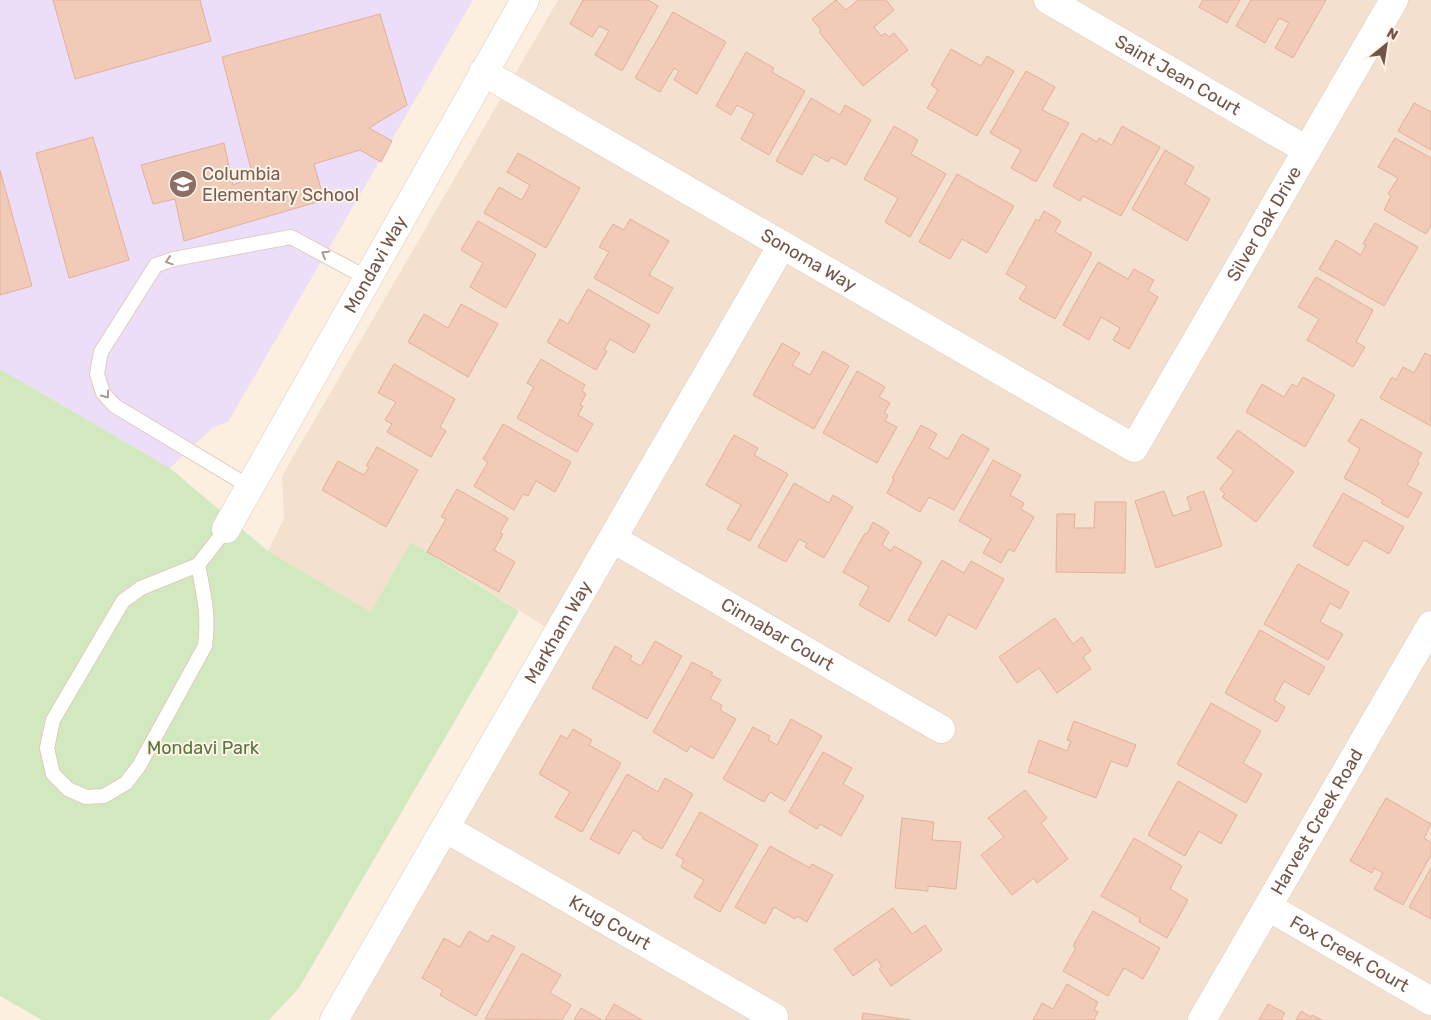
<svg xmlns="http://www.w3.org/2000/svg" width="1431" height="1020" viewBox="0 0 1431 1020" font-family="Rubik,sans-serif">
  <rect width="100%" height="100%" fill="#fcefe0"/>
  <path fill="#f3e0cf" d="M558,0H1431V1020H326L555,633L411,542L372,613L268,551L284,519L282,476Z"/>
  <path fill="#ecddf8" d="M0,0H473L228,422L212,428L170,468L0,369Z"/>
  <path fill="#d2e9bf" d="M0,369L170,468L268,551L371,612L411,542L519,611L299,988L269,1020H42L0,996Z"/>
  <path fill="#f1cbb8" stroke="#e3b099" d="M53,0H200L211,41L75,79Z
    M583,0H648L658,6L622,71L595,55L609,31L599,26L592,37L570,24Z
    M836,0L846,10L858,0H886L894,10L874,27L881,36L885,33L889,37L894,33L908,50L863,86L819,32L821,30L812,19Z
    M1203,0H1240L1227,23L1199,7Z
    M1251,0H1326L1293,58L1275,48L1289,23L1279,18L1265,43L1236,26Z
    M673,12L726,42L697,94L674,80L679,71L674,68L660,92L635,78Z
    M380,14L407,105L369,128L392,141L381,162L360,150L314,164L324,200L184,241L175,199L153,204L141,165L224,143L233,185L253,177L222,57Z
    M951,49L981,66L987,56L1014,71L977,136L927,108L938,90L931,85Z
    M746,52L774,68L772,72L805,91L769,155L741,139L754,114L737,105L731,115L716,106Z
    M1026,71L1055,87L1042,110L1069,123L1036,182L1011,168L1021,150L990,133Z
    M811,98L840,115L845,105L871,120L846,165L831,157L828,162L814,154L802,175L776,161Z
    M1414,103L1431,112V150L1398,131Z
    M894,126L918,140L911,154L946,174L910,237L885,222L898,198L864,179Z
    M1122,126L1160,147L1121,216L1083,196L1080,201L1053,186L1082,133L1097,142L1099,138L1112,145Z
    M93,137L129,260L69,278L36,153Z
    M1395,138L1431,158V225L1426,234L1384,210L1391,196L1388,194L1398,178L1378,167Z
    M1165,150L1194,167L1185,184L1210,199L1187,241L1132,209Z
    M518,153L580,188L546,248L484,213L499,187L522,200L530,185L507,172Z
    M0,170L32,286L0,295Z
    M957,174L1014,206L987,253L962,239L950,259L919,242Z
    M1044,211L1061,221L1055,232L1092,253L1055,319L1019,299L1027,286L1006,274L1036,219L1039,221Z
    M630,219L669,241L649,275L673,288L658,314L594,278L609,252L599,247L613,224L624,230Z
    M478,221L536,254L506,308L470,287L483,263L461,250Z
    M1375,223L1418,247L1384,306L1319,269L1336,240L1361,255L1366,245L1363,244Z
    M1098,262L1128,279L1134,269L1154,280L1148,291L1158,297L1129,349L1113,340L1120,328L1101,317L1089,340L1063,325Z
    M1316,277L1373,310L1356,342L1365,347L1353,367L1307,340L1319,319L1298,307Z
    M588,289L650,325L634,353L610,339L604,350L607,351L596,370L547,342L560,319L568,324Z
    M461,304L498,324L468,377L408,342L424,314L448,328Z
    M782,343L800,353L792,365L810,375L823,351L849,366L814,429L753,395Z
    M1425,353L1431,356V426L1380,398L1392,377L1396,380L1403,367L1414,373Z
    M541,359L585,385L582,391L586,394L580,405L583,406L578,415L593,424L577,452L517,418L534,387L527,383Z
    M394,364L455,399L440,427L446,431L431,457L387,432L392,424L385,420L396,402L378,393Z
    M857,371L885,387L879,397L890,403L884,413L888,415L885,421L897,427L877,463L823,433Z
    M1303,377L1335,395L1305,447L1246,412L1262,384L1284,397L1292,384L1297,387Z
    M1361,419L1422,453L1417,462L1419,463L1407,485L1422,493L1408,518L1381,503L1383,500L1344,478L1360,449L1348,441Z
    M503,424L571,462L555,492L536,481L528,496L523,494L514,510L474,486L488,462L483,459Z
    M921,425L937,434L929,448L948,459L962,434L989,449L954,510L929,497L920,512L887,493L894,479L892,478Z
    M1238,430L1294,472L1256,522L1222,497L1225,494L1220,489L1234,471L1217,458Z
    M734,435L758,448L754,455L788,474L750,541L727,529L741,505L706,485Z
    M377,447L418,470L386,527L322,490L338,461L364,475L369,467L366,466Z
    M993,460L1021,475L1010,495L1024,503L1021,509L1034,517L1014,552L1009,549L1001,563L983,553L991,539L959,521Z
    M794,483L829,503L833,495L853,507L824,558L805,547L807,543L799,539L786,562L758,547Z
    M457,489L508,518L500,533L503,534L494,550L515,562L499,592L427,552L446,519L441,517Z
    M1164,491L1173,516L1191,510L1187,497L1204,491L1222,546L1156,568L1135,501Z
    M1343,493L1404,527L1389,554L1364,540L1348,566L1313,546Z
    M1095,502H1126L1125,573L1056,572L1057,514H1075L1074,528H1094Z
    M873,522L889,532L882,545L891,551L894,546L922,562L889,622L859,605L869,587L843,572L865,533L867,534Z
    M942,560L964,573L971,561L1004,579L976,629L948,614L936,636L908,620Z
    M1298,564L1349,592L1340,609L1330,603L1320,622L1343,634L1328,660L1264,624Z
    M1055,618L1073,644L1082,637L1091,651L1083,657L1091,669L1057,693L1039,668L1017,683L999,657Z
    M1260,630L1325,667L1309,695L1284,681L1274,700L1285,707L1277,722L1225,693Z
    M655,641L682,656L647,719L592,688L615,646L632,656L630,660L641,666Z
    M692,662L713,673L711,675L721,680L710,699L722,705L720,710L736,719L713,759L690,746L687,752L653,732Z
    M1211,703L1261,731L1243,763L1262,774L1246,803L1177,764Z
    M791,719L822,736L785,801L770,792L764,802L723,779L753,727L770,736L768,740L777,745Z
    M1074,721L1136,745L1127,767L1111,761L1096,798L1028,772L1039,740L1067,751L1071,741L1067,740Z
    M573,729L592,740L589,745L621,763L582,832L555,817L570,792L539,774L561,735L567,739Z
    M823,752L852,768L843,784L864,796L841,836L820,824L817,829L789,812Z
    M627,774L658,792L665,778L693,794L662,849L642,838L643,836L633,830L619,854L590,839Z
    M1178,781L1237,815L1221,844L1199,831L1185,856L1148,835Z
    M1025,790L1047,818L1041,823L1068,859L1037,883L1034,878L1012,895L981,855L1004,837L988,818Z
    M1386,798L1431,824L1424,838L1431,843V855L1403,905L1374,889L1383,873L1374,868L1372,873L1350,861Z
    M700,812L758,845L720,912L694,897L704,880L681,867L684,860L676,855Z
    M902,818L934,822L932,840L961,842L956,889L928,886V891L895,888Z
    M1134,838L1182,866L1170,889L1188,900L1167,938L1139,922L1140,918L1101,896Z
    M770,846L810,868L812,864L833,875L807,922L797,916L795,919L774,907L765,924L735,907Z
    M1431,868V919L1409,907Z
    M893,908L912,934L925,925L942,950L891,986L879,969L882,967L877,959L853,976L834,949Z
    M1093,911L1160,948L1143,979L1124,968L1108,996L1063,971L1076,948L1073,946Z
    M469,931L488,942L492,935L515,947L476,1016L440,995L443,990L422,978L444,938L460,947Z
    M522,953L561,975L550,993L571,1005L562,1020L485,1019Z
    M1067,984L1098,1002L1094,1010L1098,1012L1094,1020H1033L1042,1003L1053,1009Z
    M614,1004L642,1020H605Z
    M1268,1004L1285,1013L1281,1019L1283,1020H1259Z
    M581,1008L602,1020H574Z
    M1301,1011L1311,1017L1312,1015L1322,1020H1296Z
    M863,1013L910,1020H862Z"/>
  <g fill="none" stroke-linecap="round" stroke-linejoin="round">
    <defs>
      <path id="service" d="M250,487L115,406L103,393L97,374L101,352L156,265L174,259L291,237L367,278
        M198,565C204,595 209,615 205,646L139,766L126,783L104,796L86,797L68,789L53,774L47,748L53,720L123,601L141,588L198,565L226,529"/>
      <g id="minor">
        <path id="s1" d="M1048,0L1307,150"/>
        <path id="s2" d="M483,72L1134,448L1394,0"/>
        <path id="s3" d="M226,529L525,0"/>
        <path id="s4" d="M613,539L941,729"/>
        <path id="s5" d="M445,828L774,1017"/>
        <path id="s6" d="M1268,907L1431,1001"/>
        <path id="s7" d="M334,1020L782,245"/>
        <path id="s8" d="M1202,1020L1431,625"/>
      </g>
    </defs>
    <use href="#service" stroke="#dfcbbc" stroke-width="16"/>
    <use href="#minor" stroke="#dfcbbc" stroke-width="29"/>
    <use href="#service" stroke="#fff" stroke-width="14"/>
    <use href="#minor" stroke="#fff" stroke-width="28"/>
  </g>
  <defs><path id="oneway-chevron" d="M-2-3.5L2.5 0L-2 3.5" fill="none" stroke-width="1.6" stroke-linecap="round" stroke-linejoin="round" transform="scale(1.25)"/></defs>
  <g stroke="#aa9891">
    <use href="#oneway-chevron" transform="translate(325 254) rotate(-150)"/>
    <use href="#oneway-chevron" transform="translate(169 261) rotate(162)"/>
    <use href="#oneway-chevron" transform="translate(106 395) rotate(54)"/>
  </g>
  <defs>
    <symbol id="school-disc" viewBox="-11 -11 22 22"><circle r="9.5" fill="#8d6e63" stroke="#fff3e6"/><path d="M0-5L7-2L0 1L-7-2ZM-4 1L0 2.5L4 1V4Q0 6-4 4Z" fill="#fff"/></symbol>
  </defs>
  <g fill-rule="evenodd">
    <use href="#school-disc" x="167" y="168" width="32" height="32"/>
  </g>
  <g text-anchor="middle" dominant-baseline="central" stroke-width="4" stroke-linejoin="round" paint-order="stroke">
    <g font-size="18" fill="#725448" stroke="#fff3e6">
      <text stroke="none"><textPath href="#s1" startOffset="150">Saint Jean Court</textPath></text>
      <text stroke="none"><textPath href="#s2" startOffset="1011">Silver Oak Drive</textPath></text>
      <text stroke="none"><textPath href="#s2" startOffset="376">Sonoma Way</textPath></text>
      <text stroke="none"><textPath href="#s3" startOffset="304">Mondavi Way</textPath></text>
      <text stroke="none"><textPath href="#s7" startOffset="448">Markham Way</textPath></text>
      <text stroke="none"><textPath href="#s4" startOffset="190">Cinnabar Court</textPath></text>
      <text stroke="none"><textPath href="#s8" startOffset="229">Harvest Creek Road</textPath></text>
      <text stroke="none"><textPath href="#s5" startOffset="190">Krug Court</textPath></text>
      <text stroke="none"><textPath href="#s6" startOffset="94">Fox Creek Court</textPath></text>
    </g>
    <g font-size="18" fill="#785e54" stroke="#fff3e6" text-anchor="start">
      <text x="202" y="174">Columbia<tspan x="202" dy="21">Elementary School</tspan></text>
    </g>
    <g font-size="18" fill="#547840" stroke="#fff3e6">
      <text x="203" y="748">Mondavi Park</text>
    </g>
  </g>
  <g transform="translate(1386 45) rotate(30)" stroke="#fff3e6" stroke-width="4" paint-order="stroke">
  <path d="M0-4L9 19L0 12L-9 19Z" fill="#725448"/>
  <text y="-8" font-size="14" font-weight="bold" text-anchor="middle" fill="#725448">N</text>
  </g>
</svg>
